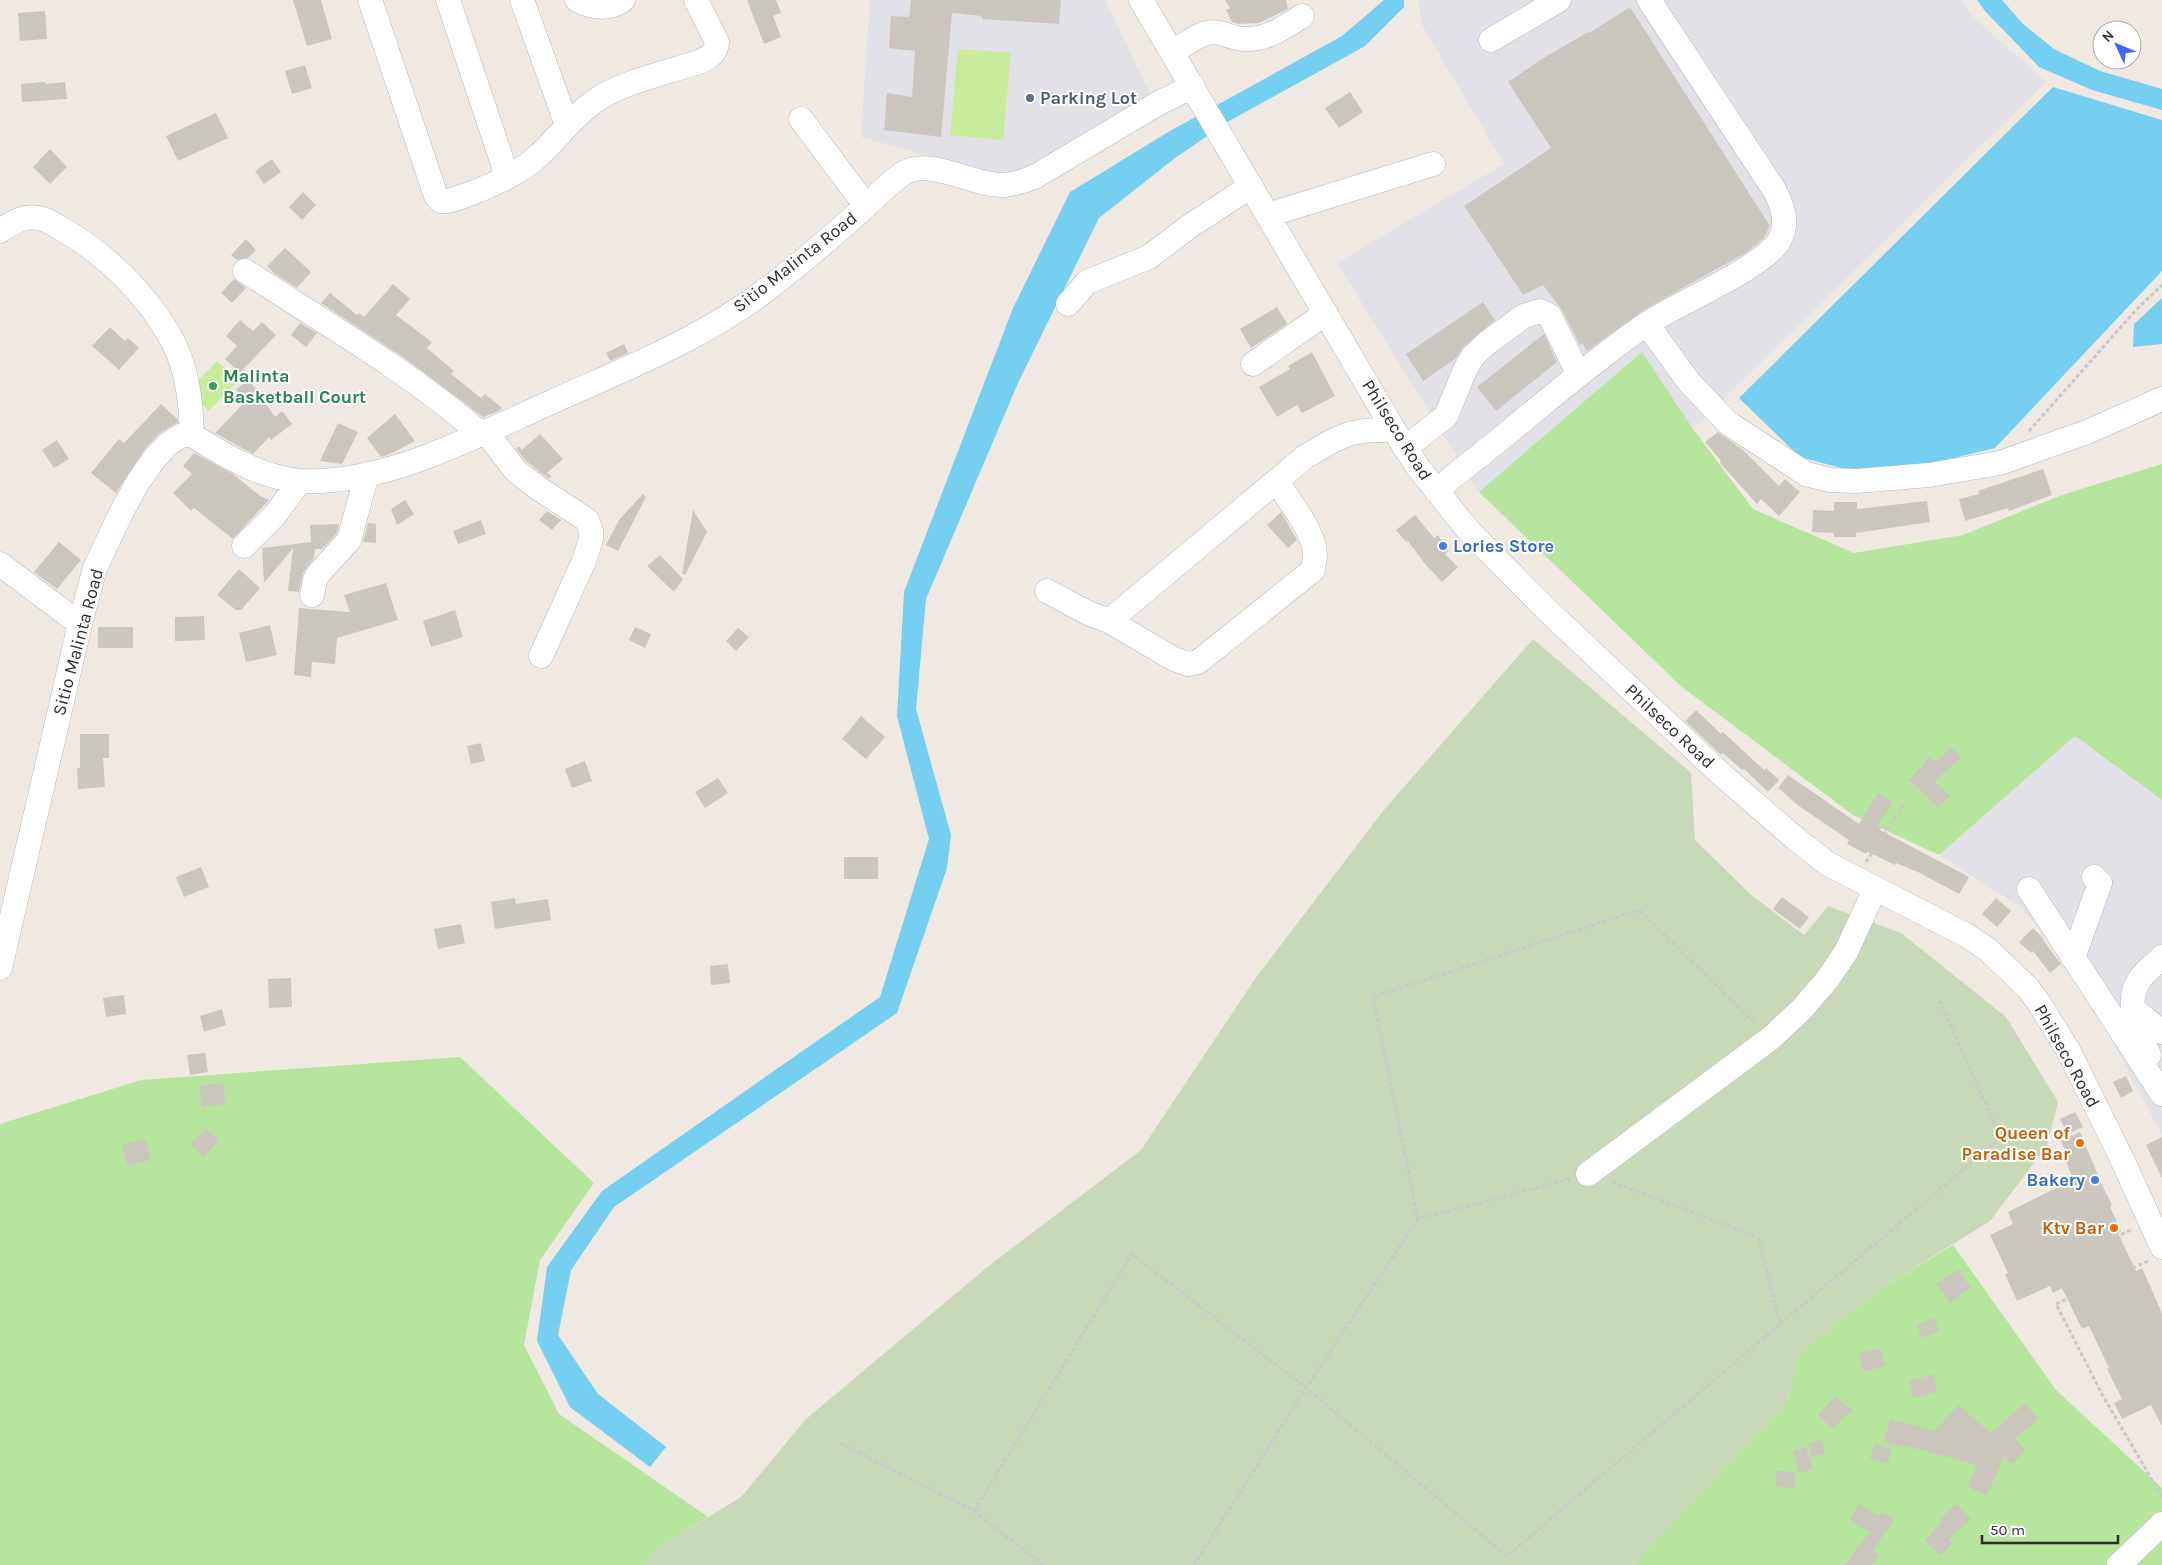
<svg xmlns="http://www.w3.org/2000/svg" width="2162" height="1565" viewBox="0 0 2162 1565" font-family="Karla,sans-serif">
  <rect width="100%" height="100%" fill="#efe9e1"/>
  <path fill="#e3e1e8" d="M870,0H1105L1157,108L1017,180L861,137Z
    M1419,0H1962L1974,18L2046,82L1693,429L1642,353L1479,492L1337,263L1504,164L1421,23Z
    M2075,736L2162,800V1135L2081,982L2021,907L1939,855Z"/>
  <path fill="#b6e59e" d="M1642,352L1693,429L1753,509L1854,553L1963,535L2062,495L2162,464V800L2075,736L1939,855L1853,815L1682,687L1479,492Z
    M460,1057L594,1183L540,1260L524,1345L559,1414L708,1517L652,1552L644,1565H0V1124L141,1080Z
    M1953,1245L2056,1390L2162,1488V1565H1633L1786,1404L1800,1353L1885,1286Z"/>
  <path fill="#c8d9b8" d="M1533,639L1691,773L1695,840L1750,894L1804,935L1828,906L1901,933L2006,1017L2058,1102L2047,1146L1990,1221L1885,1286L1800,1353L1786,1404L1633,1565H644L652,1552L741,1497L806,1419L990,1265L1141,1150L1255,979L1383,811Z"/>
  <path fill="#c9ec9a" d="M958,49L1011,53L1003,140L950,135Z
    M217,361L238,381L209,411L188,391Z"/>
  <path fill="#75cff0" d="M1384,0H1404V7L1365,46L1229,121L1175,158L1099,218L1018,383L926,599L916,709L951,835L947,868L897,1013L614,1207L571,1270L558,1335L598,1394L666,1447L650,1467L570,1407L537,1341L547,1267L602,1191L880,997L929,839L897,716L904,592L1013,308L1070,192L1170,131L1342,36Z
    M1977,0H2002L2023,24L2054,49L2100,71L2162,89V110L2092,90L2039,67L1985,11Z
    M2053,87L2162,120V271L1995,448L1875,477L1800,457L1739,398Z
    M2162,298V344L2133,347L2134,324Z"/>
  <path fill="#cbc7bf" d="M293,0H321L332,39L307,46Z
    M747,0H776L781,13L773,16L781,37L764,44Z
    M911,0H1061L1059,24L982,19V16L952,13L941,137L884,130L887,93L912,97L915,51L889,48L891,16L909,17Z
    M1225,0H1286L1288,9L1259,23L1239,24L1232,22L1226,10L1230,8Z
    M1630,7L1770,226L1763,239L1747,252L1645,309L1587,351L1582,343L1580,345L1562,310L1543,285L1523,295L1464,206L1551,148L1508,82L1545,57L1588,32L1589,33Z
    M45,11L47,39L20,41L18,13Z
    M305,65L312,88L292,94L285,71Z
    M45,82V84L65,82L67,99L22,102L21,84Z
    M1350,92L1363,112L1339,128L1325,108Z
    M216,113L228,138L178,161L166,136Z
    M50,149L67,167L50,184L33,167Z
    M272,159L281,172L264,184L255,171Z
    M303,192L316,205L302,220L289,207Z
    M246,239L256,250L248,258L237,260L231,255Z
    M285,248L311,272L297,288L275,274L267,266Z
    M234,279L246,288L232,303L221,293Z
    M393,284L410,299L396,315L432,342L427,348L454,371L451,374L481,398L485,394L502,408L499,411L483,417L403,357L321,303L330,293L357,315L359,313L364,317Z
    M1483,302L1495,320L1464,346L1455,359L1423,381L1406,354Z
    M1277,307L1287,324L1251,348L1240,329Z
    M240,320L253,331L262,322L276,335L240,373L225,359L237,346L226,336Z
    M300,323L317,333L306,347L291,335Z
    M110,327L125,341L128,338L139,348L119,370L92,346Z
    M1544,334L1557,362L1496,411L1477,387Z
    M624,344L628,353L610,361L606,353Z
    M1312,352L1335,396L1302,413L1297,405L1277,417L1259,387L1290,369L1288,366Z
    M249,380L275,417L282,411L292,424L271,440L269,437L253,454L215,433L245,402L236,389Z
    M161,404L177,419L178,422L160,433L145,449L116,493L91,473L119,439L124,443Z
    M395,414L415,441L390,454L381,457L367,438Z
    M338,423L358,432L342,464L320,461Z
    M1718,432L1743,450L1779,486L1785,479L1800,492L1779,516L1761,499L1757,504L1720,463L1721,461L1705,442Z
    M540,434L563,459L547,473L552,476L549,479L526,461L516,449L519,446L522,450Z
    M57,440L69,459L54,468L42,450Z
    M194,453L233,474L260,496L269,500L233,539L194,508L191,511L173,493L192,474L183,466Z
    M2043,469L2052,495L2009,511L2008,508L1965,521L1959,499L1979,494L1978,491Z
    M643,494L646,497L618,551L606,545L619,520Z
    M405,500L414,514L397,525L391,509Z
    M1927,501L1930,522L1856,533V537H1834V533L1812,532L1813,510L1834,511V502H1857V509Z
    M693,510L707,532L685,575L682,574Z
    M547,511L561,520L552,530L539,520Z
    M1281,512L1297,540L1288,548L1267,525Z
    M1415,515L1434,538L1438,535L1449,551L1445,554L1458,567L1442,582L1425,564L1408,541L1406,542L1396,530Z
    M481,520L486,534L458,544L453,531Z
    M368,523L376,524V543L363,542Z
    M339,524L337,533L322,549H315L314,558L303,573L299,592L288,591L293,548L264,583L262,548L311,542L310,525Z
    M59,542L81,560L57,589L34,572Z
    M660,555L683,579L674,592L647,566Z
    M239,569L260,588L241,610H236L217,595Z
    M386,583L398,620L337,638L335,664L312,662L311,677L294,675L299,608L350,612L344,595Z
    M455,610L463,637L431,647L423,621Z
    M204,616L205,640L175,641V617Z
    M270,625L277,655L246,662L239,633Z
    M98,627H133V648H98Z
    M635,627L651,634L645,648L629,640Z
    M738,628L749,637L736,651L726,641Z
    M1696,710L1721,734L1723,732L1764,770L1766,768L1779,780L1768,792L1744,769L1742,770L1723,753L1721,755L1685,721Z
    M861,716L885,737L866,759L842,739Z
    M80,734H109V758H103L105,787L78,789L77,768H80Z
    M481,743L485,761L471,764L467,746Z
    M1952,747L1961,758L1934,781L1950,796L1937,808L1909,780L1930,757L1935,762Z
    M585,761L592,781L572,788L565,769Z
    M1788,775L1859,824L1878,793L1893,802L1877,826L1881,828L1880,830L1969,877L1959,894L1918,872L1896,863L1895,865L1868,852L1866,854L1847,844L1849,840L1799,806L1778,788Z
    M718,778L728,793L705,808L695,792Z
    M844,857H878V879H844Z
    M201,867L209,887L184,897L176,877Z
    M1782,897L1809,917L1800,929L1773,909Z
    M515,898L516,904L548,899L551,920L495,929L491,902Z
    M1996,898L2011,911L1997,927L1982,914Z
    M461,924L465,943L438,949L434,929Z
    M2033,928L2044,939L2043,940L2061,964L2050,973L2033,951L2031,953L2019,942Z
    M728,964L730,983L711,985L710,966Z
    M291,978L292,1007L269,1008L268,979Z
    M124,995L126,1014L106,1017L103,998Z
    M222,1009L226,1025L204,1032L200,1016Z
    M205,1053L208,1072L190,1075L187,1055Z
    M2126,1076L2133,1091L2121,1098L2113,1082Z
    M223,1083L226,1104L202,1107L199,1086Z
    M2075,1112L2083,1127L2068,1134L2060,1119Z
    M207,1128L219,1141L203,1157L191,1144Z
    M2080,1132L2102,1185L2112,1205L2110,1207L2121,1231L2118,1233L2136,1271L2142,1268L2162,1313V1426L2151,1405L2122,1419L2114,1403L2122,1399L2107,1369L2109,1368L2089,1326L2082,1329L2062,1288L2053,1293L2050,1286L2017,1301L2005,1274L2008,1273L1990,1235L2013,1224L2008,1212L2060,1186L2059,1183L2072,1176L2065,1159L2068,1157L2061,1141Z
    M2162,1137V1178L2146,1145Z
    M145,1139L151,1160L127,1166L122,1145Z
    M1958,1269L1971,1288L1950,1303L1936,1284Z
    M1935,1318L1939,1332L1921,1338L1917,1324Z
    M1880,1348L1885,1366L1864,1372L1859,1353Z
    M1933,1374L1937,1392L1913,1398L1909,1381Z
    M1836,1396L1847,1407L1852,1409L1851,1410L1853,1413L1847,1414L1833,1429L1818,1415Z
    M2025,1403L2038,1419L2015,1439L2026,1451L2011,1464L2004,1456L1987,1495L1968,1487L1977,1465L1903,1445V1447L1884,1442L1890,1419L1935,1431L1958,1405L1991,1433Z
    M1821,1440L1825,1454L1812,1457L1808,1443Z
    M1875,1444L1892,1449L1888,1463L1870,1459Z
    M1806,1447L1813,1469L1799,1473L1793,1451Z
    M1776,1471L1795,1472L1794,1488L1776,1487Z
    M1859,1504L1879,1516L1882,1512L1894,1520L1873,1550L1879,1555L1871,1565H1844L1870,1532L1850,1520Z
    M1957,1504L1971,1519L1949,1539L1953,1543L1941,1556L1925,1541L1941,1523L1939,1520Z"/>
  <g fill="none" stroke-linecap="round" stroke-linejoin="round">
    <defs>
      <path id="minor" d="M370,0L436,196L441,201H448C473,194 519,175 537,157C556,140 571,119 592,103C623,81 666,73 702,61C710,56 717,52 717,42L696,0
        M448,0L507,176
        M522,0L567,125
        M577,0C593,8 608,10 623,0
        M1141,0L1394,430L1417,466L1468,530L1547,610L1722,775L1796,839L1828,864L1966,935L1987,949L2028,988L2039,1003L2068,1050L2121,1157L2162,1247
        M1491,40L1559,0
        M1173,52C1183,46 1195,36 1207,33C1218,30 1227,36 1237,38C1262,43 1282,29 1302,16
        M801,119L866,206
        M1268,215L1433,164
        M0,231C12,223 23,215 38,218C47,219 55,225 62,229C107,255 149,296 173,342C188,371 191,404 192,435
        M245,271C325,323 408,371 480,433
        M1068,304L1087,282L1149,257L1187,228L1251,186
        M1647,324L1689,382L1728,423L1806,474L1830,480L1857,481L1929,475L2000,463L2087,432L2162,399
        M1253,364L1326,313
        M485,431L516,471L538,488L587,520L591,531V539L584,561L541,656
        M1405,448L1446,416L1465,370L1473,356L1487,343L1524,316L1540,311L1550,316L1579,375
        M1437,492L1451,478C1517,428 1577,372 1645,325C1663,313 1683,304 1701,294C1722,283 1767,260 1779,241C1789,223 1783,208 1775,191L1649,0
        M244,546L275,515L300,481
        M0,564L80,624
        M1047,591L1088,613L1109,621L1305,457C1322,447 1339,435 1358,432C1370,429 1382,430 1394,430
        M312,595L315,580L319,573L349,540L367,474
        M1109,621L1174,659L1188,664L1198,662L1313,570C1313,565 1315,560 1315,555C1315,532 1289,501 1277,482
        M2029,889L2162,1094
        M2073,958L2100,883L2094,877
        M0,968L80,624L95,568L122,511L138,482L155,458L168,444L182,435H192C225,456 262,478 301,481C387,485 479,434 556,400C625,369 702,338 762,293C795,268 827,241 857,214C871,202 888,183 904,173C931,157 975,187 1005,185C1017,184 1026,180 1036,176L1157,104L1193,86
        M2133,1009L2162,1032
        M2149,1055C2139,1031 2123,1003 2140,979C2146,971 2155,964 2162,957
        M1588,1174L1771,1038L1801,1010L1827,980L1846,952L1875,889
        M2119,1565L2162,1524"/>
    </defs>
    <use href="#minor" stroke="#b4b7c1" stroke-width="25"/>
    <path stroke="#c9c9c9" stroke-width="3" stroke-dasharray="4 2.5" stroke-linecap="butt" d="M2029,431L2136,310L2162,285
      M1866,862L1906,801
      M1418,1219L1373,997L1639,910L1756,1024
      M2080,1254L2133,1229
      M2148,1261L2056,1304L2103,1396L2162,1497
      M1780,1324L2001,1138L1940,1001
      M840,1443L974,1511L1132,1254L1306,1388L1507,1556L1780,1324L1758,1237L1612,1182
      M974,1511L1043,1565
      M1194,1565L1306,1388L1418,1219L1570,1179"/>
    <use href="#minor" stroke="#fff" stroke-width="24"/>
  </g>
  <circle fill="#5c6f8a" stroke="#fff" stroke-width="2" cx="1030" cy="98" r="5"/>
  <circle fill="#2e9e5b" stroke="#fff" stroke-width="2" cx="213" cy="386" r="5"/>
  <g fill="#3f7fe0" stroke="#fff" stroke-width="2">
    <circle cx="1443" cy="546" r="5"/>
    <circle cx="2095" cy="1180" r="5"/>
  </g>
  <g fill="#e8710a" stroke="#fff" stroke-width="2">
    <circle cx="2080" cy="1143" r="5"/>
    <circle cx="2114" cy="1228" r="5"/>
  </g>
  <g text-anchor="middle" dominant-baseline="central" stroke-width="4" stroke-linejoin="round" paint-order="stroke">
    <g font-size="18" font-weight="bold" fill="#4e5e75" stroke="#fff" text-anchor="start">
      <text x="1040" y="98">Parking Lot</text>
    </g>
    <g font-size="18" fill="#2e2e2e" stroke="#fff">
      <text transform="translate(795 262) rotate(-38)">Sitio Malinta Road</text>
      <text transform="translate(1397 430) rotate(58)">Philseco Road</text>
      <text transform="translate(78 642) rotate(-75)">Sitio Malinta Road</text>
      <text transform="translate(1670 726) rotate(43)">Philseco Road</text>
      <text transform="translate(2067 1056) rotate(61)">Philseco Road</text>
    </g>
    <g font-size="18" font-weight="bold" fill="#27864d" stroke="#fff" text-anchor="start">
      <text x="223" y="376">Malinta<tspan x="223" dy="21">Basketball Court</tspan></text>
    </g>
    <g font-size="18" font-weight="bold" fill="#366cbe" stroke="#fff" text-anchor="start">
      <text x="1453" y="546">Lories Store</text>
      <text x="2085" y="1180" text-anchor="end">Bakery</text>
    </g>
    <g font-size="18" font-weight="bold" fill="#c56008" stroke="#fff" text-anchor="end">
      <text x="2070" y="1133">Queen of<tspan x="2070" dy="21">Paradise Bar</tspan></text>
      <text x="2104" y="1228">Ktv Bar</text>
    </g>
  </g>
  <g transform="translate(2117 45) rotate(314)"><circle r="24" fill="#ffffff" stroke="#ababab"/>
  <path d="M0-4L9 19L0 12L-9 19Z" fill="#4264fb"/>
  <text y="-8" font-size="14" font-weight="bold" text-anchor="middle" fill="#2e2e2e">N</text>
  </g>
  <path d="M1982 1535v8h136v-8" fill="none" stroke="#2e2e2e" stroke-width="2.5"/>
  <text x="1990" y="1535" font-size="15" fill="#2e2e2e" stroke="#ffffff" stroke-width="4" paint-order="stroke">50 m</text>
</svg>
